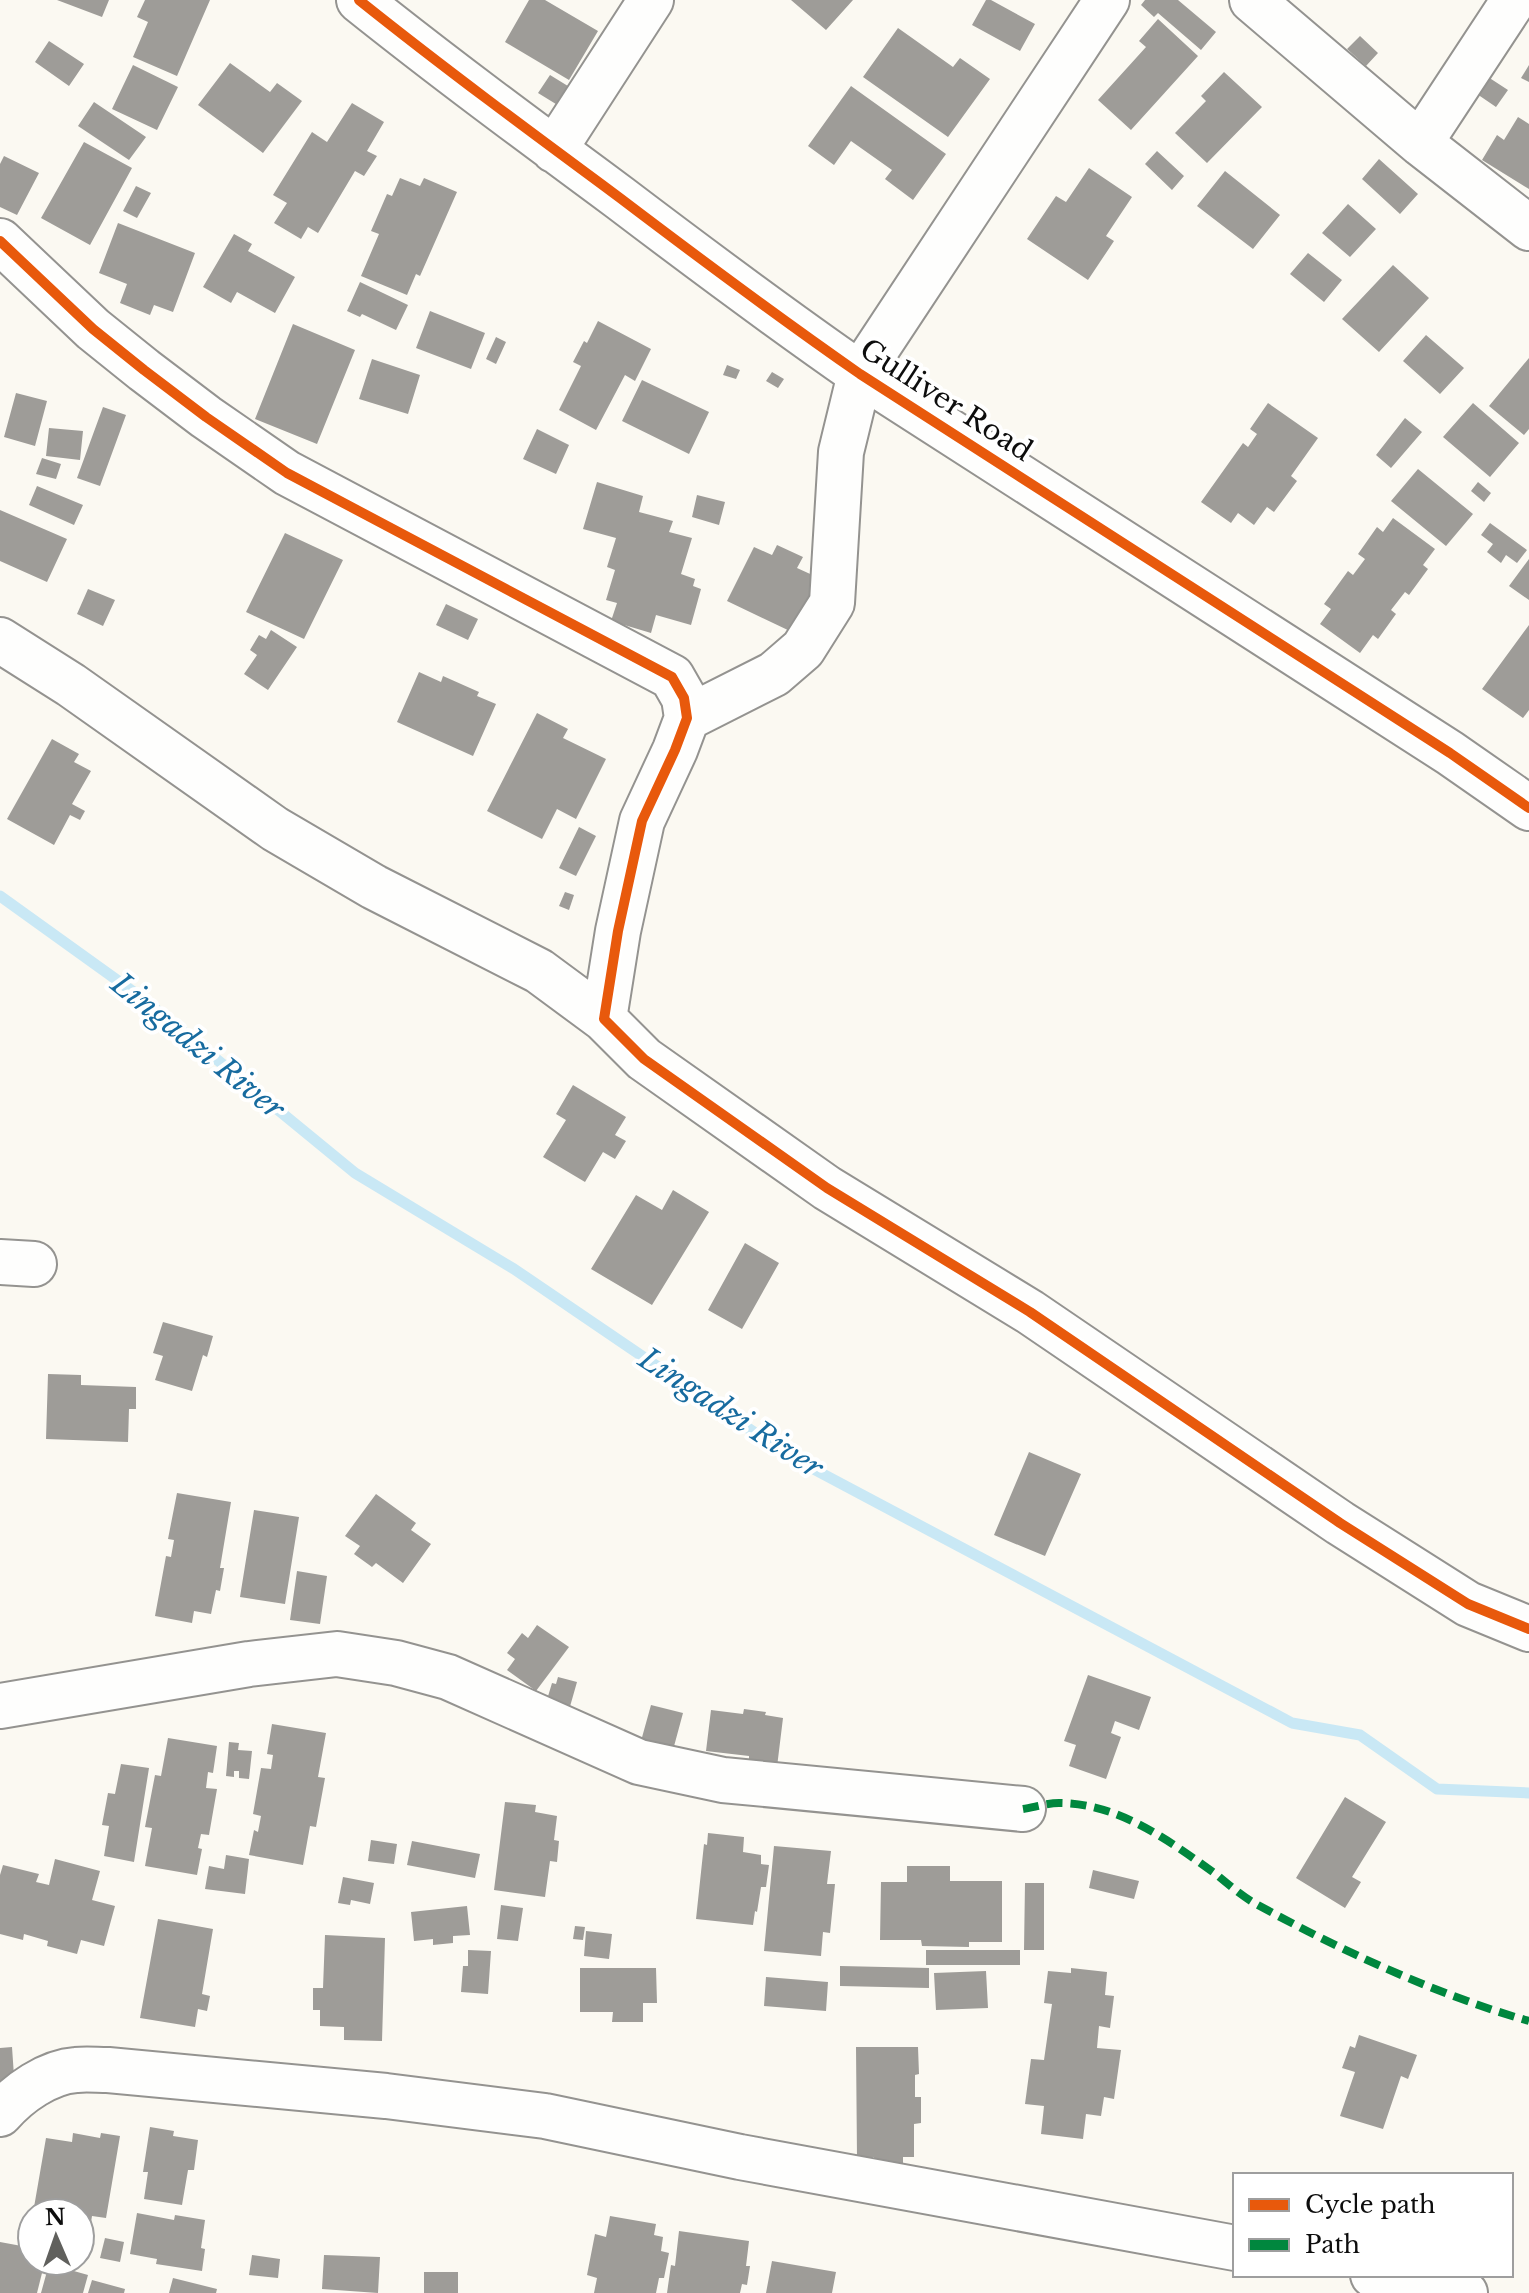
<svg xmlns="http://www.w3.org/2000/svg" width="1529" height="2293" viewBox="0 0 1529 2293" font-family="'Libre Baskerville',serif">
  <rect width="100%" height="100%" fill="#fbf9f2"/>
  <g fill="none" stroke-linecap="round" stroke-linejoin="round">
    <path stroke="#c9e8f5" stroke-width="11" d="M0,896L142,998L355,1173L514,1269L789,1456L1292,1723L1360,1735L1437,1789L1529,1793"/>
  </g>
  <path fill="#9e9c98" d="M57,0H109L102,17Z
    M145,0H210L177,76L133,57L148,22L137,17Z
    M529,0H545L598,31L569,80L505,42Z
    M791,0H853L826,30Z
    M986,0H991L1035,24L1020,51L972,25Z
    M1145,0H1178L1216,32L1201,50L1158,13L1154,17L1141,5Z
    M1158,19L1198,56L1131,130L1098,100L1146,47L1139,41Z
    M898,28L953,67L960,58L990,79L948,137L863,77Z
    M1360,36L1378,53L1366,66L1347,49Z
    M49,41L84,64L69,86L35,62Z
    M230,63L270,92L277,83L302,101L263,153L198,105Z
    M133,65L178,87L157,130L112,109Z
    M1529,65V82L1521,78Z
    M1224,72L1262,107L1207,163L1175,133L1206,101L1201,96Z
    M550,75L576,91L564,109L538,93Z
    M1488,77L1508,90L1496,107L1477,94Z
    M851,86L946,154L913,200L885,179L892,170L851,141L834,165L808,146Z
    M94,102L146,137L129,160L78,126Z
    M352,103L384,122L367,151L377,156L364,176L355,171L318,233L308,227L301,239L274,223L287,203L273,195L312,132L327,142Z
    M1518,117L1529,124V189L1482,160L1497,135L1504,140Z
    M84,142L132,168L90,245L41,218Z
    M1157,151L1184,176L1172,190L1145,164Z
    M4,156L39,173L17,215L0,207V164Z
    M1379,159L1418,194L1400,214L1362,179Z
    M1089,168L1132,197L1106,236L1114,241L1088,280L1027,239L1056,196L1066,202Z
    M1225,171L1280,215L1253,249L1197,206Z
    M400,178L420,186L424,178L457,192L420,276L416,274L407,295L361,276L379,234L371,231L387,194L392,196Z
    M136,186L151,193L137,218L123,211Z
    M1348,204L1376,229L1350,257L1322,233Z
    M118,223L195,253L173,312L154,305L150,315L120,303L127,284L99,273Z
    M234,234L252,244L248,251L295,277L275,313L237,292L231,303L203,287Z
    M1308,253L1342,280L1324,302L1290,274Z
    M1393,265L1429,298L1379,352L1342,319Z
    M360,282L408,305L396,330L362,314L360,317L347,311Z
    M430,311L485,333L471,369L416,348Z
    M598,321L651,349L635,381L625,375L596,430L559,410L581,366L573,362L584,341L587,343Z
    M293,324L355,350L317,444L255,419Z
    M1426,335L1464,368L1440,394L1403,361Z
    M496,337L506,342L496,364L486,359Z
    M1529,358V429L1524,435L1489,406Z
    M372,359L420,375L408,414L359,399Z
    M727,365L740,370L736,379L723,375Z
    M772,372L784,379L778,388L766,381Z
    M642,380L709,412L689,454L622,421Z
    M16,393L47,401L35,446L4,437Z
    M1268,403L1318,438L1291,476L1297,481L1274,512L1267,507L1254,525L1238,513L1231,523L1201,502L1243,443L1248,447L1257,434L1250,429Z
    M1473,403L1519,443L1490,477L1443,437Z
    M103,407L126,415L100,486L77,478Z
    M1405,418L1422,432L1391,468L1376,455Z
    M49,428L83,431L80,460L46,456Z
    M537,429L569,445L556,474L523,459Z
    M42,458L61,464L56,479L36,474Z
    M1418,469L1473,514L1446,546L1391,501Z
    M597,482L643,496L639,512L673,521L669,532L692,538L681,574L695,579L693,586L701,589L691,625L656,615L651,633L611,621L617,603L606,600L615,570L607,567L616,538L583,529Z
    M1478,482L1491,493L1484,502L1471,491Z
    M37,486L83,505L74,525L29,505Z
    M697,495L725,502L719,525L692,517Z
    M0,510L67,539L47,582L0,561Z
    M1393,518L1435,549L1423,565L1428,569L1409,595L1405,592L1391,610L1396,614L1378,639L1373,635L1360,653L1320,624L1331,609L1324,604L1348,571L1353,575L1365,559L1358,554L1377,527L1383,532Z
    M1490,523L1527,550L1517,563L1506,555L1501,563L1487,552L1493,544L1481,535Z
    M285,533L343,560L304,639L246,612Z
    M777,545L803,557L797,568L819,578L792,632L727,601L754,547L772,555Z
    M1529,559V600L1509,586Z
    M88,589L115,600L103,626L77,614Z
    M446,604L478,619L468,640L436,625Z
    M1529,625V710L1523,718L1482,689Z
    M271,630L297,647L268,690L244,674L257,655L250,650L259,635L266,639Z
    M419,672L441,682L443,676L479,692L477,696L496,704L473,756L397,722Z
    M537,713L568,729L563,738L606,759L576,819L557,809L542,839L487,811Z
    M52,739L79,754L74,762L91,771L72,804L85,811L80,820L70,815L54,845L7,819Z
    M579,827L596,836L576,876L559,868Z
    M565,892L574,895L569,910L559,906Z
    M573,1085L626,1117L615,1135L626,1141L615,1159L603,1152L585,1182L543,1157L566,1120L556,1114Z
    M673,1190L709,1212L652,1305L591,1269L636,1195L662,1210Z
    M745,1243L779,1263L742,1329L708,1310Z
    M163,1322L213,1336L207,1357L203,1355L192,1391L155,1380L163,1356L153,1353Z
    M48,1374L81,1375V1385L136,1387V1409H129L128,1442L46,1439Z
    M1029,1452L1081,1474L1045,1556L994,1535Z
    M177,1493L231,1502L220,1568H224L220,1591L216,1590L211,1614L194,1611L192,1623L155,1616L166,1556L171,1557L174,1540L168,1539Z
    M376,1494L416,1523L411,1530L431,1544L403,1583L376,1563L372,1567L354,1554L360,1546L345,1536Z
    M254,1510L299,1517L285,1604L240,1597Z
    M297,1571L327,1576L320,1624L290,1620Z
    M537,1625L569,1647L536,1691L507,1670L515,1659L507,1653L522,1633L528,1638Z
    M1088,1675L1151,1697L1139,1730L1115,1721L1111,1733L1121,1737L1106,1779L1069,1766L1076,1745L1064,1741Z
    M558,1677L577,1682L569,1710L546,1703L552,1683L556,1684Z
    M651,1705L683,1713L673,1750L641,1741Z
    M744,1709L766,1712L765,1715L783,1718L777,1767L749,1764V1756L706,1751L711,1710L743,1714Z
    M272,1724L326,1733L318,1777L325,1778L316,1827L310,1826L303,1865L249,1855L254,1830L258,1832L261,1816L253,1814L261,1768L271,1769L273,1755L267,1754Z
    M168,1738L217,1746L213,1773L208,1772L206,1788L217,1789L209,1835L201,1834L198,1848L202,1849L197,1875L145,1866L152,1828L145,1827L155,1775L161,1776Z
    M229,1742L239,1743L238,1750L252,1751L249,1779L239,1778V1771H234V1777L226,1776Z
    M121,1764L149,1768L134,1862L104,1856L109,1826L102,1825L108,1793L115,1794Z
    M1345,1797L1386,1822L1352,1877L1361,1882L1345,1908L1296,1878Z
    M505,1802L536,1805L535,1812L557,1816L554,1840L559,1841L557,1862L550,1861L545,1897L494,1890Z
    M708,1833L744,1837L743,1852L761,1855V1864L769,1865L766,1887H761L757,1912L755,1911L753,1925L696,1919L704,1844L707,1845Z
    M371,1840L397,1844L394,1864L368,1861Z
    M412,1841L480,1854L475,1878L407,1865Z
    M774,1846L831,1851L827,1884H835L830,1933L823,1932L821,1956L764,1951Z
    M226,1855L249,1859L245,1894L205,1889L209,1866L224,1869Z
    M55,1859L100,1871L92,1900L115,1906L104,1946L81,1940L77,1954L47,1946L48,1941L24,1934L23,1940L0,1934V1875L3,1865L39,1874L36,1882L49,1885Z
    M907,1866H950V1881H1002V1942H969V1947L922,1946L921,1940H880L881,1882H907Z
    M1093,1870L1139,1881L1134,1899L1089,1888Z
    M343,1877L374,1883L370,1904L351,1900L350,1905L338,1903Z
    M1025,1883H1044V1950H1024Z
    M501,1905L523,1908L518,1941L497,1939Z
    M467,1906L470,1935L453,1936V1943L433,1945V1939L414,1941L411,1912Z
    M158,1919L213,1929L202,1994L210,1996L207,2011L198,2009L195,2027L140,2018Z
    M575,1926L585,1927L583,1940L573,1939Z
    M586,1931L612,1934L609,1959L584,1956Z
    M325,1935L385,1938L382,2041L344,2040V2027L320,2026V2010H313V1988H323Z
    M468,1950L491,1951L488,1994L461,1992L463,1966H468Z
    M926,1950H1020V1965H926Z
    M840,1966L929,1968V1988L840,1986Z
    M580,1968H656L657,2003H643V2022H612L613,2012H580Z
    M1071,1968L1107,1972L1105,1995L1114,1996L1110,2028L1099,2026L1097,2048L1121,2050L1114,2099L1104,2097L1101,2116L1086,2114L1083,2139L1041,2134L1044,2106L1025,2104L1031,2059L1044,2060L1052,2004L1044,2003L1048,1971L1071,1973Z
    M986,1971L988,2008L936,2010L934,1973Z
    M766,1977L828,1982L826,2011L764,2006Z
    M1359,2035L1417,2055L1408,2079L1401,2076L1383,2129L1340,2116L1355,2072L1342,2068L1350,2046L1355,2048Z
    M12,2047L14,2076L0,2093V2048Z
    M856,2047H918L919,2074L915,2075V2097H921V2123L914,2124V2157H903V2164H875L874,2157L857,2158Z
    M150,2127L174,2131L173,2136L198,2140L194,2170H188L182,2205L144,2199L148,2172H143Z
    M73,2133L100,2138L101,2133L120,2136L106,2218L92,2216L87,2248L80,2247V2213H33L46,2138L72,2142Z
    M137,2213L174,2220L175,2215L205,2220L201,2248L205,2249L202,2271L156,2264L157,2259L130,2254Z
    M610,2216L656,2224L654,2235L663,2237L661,2251L669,2253L664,2278H659L656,2293H594L597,2278L587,2275L595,2234L606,2237Z
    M679,2231L749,2241L746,2266H750L747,2285L742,2284L740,2293H667L671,2265L675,2266Z
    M105,2238L124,2242L120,2262L100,2258Z
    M0,2242L27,2247L32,2250V2261H45L37,2293H0Z
    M252,2255L280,2259L278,2278L249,2275Z
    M324,2255L380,2257L378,2293L322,2289Z
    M772,2261L836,2272L832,2293H766Z
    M49,2264L88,2275L83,2293H41Z
    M424,2272H458V2293H424Z
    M173,2278L217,2289L216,2293H169Z
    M92,2280L125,2289L124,2293H88Z"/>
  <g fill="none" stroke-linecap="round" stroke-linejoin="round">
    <defs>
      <path id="minor" d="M359,0C444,68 532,133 620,198C699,258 778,317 860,374L1450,753L1529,808
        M1252,0L1420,143L1529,228
        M1420,143L1514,0
        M554,150L651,0
        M0,241L93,329L144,370L206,417L287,473L672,677L684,698L687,718L675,750L642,821L618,931L604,1019L644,1059L827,1188L1030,1312L1340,1523L1468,1604L1529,1629
        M0,640L71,685L275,829L374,887L539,971L604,1019
        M687,718L774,674L803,649L832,603L841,452L860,374L1107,0
        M0,1262L34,1264
        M0,1706L249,1664L337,1654L396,1663L448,1677L639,1762L723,1780L1023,1809
        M0,2114C18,2093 48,2072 76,2070C86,2069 97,2070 108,2070L386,2096L545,2116L740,2157L1235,2248
        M1373,2275L1465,2293"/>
    </defs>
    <use href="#minor" stroke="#949390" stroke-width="48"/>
    <use href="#minor" stroke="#fefefd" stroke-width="44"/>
    <path stroke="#00873e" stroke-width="8" stroke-dasharray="16 8" stroke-linecap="butt" d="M1023,1809C1035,1807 1048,1803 1059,1803C1119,1803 1171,1842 1217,1875C1229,1885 1242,1896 1256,1904C1340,1950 1437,1995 1529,2021"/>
    <defs>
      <path id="cycleway" d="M359,0C444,68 532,133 620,198C699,258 778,317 860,374L1450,753L1529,808
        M0,241L93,329L144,370L206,417L287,473L672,677L684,698L687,718L675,750L642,821L618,931L604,1019L644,1059L827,1188L1030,1312L1340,1523L1468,1604L1529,1629"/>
    </defs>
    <use href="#cycleway" stroke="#fff" stroke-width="15"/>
    <use href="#cycleway" stroke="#e8590c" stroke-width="10"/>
  </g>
  <g text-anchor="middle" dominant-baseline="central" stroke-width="8" stroke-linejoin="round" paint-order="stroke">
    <g font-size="28" fill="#0d0d0d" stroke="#fff">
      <text transform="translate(946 400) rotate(33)">Gulliver Road</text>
    </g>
    <g font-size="30" font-style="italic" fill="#176b9f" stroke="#fff">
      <text transform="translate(198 1046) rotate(39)">Lingadzi River</text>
      <text transform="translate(731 1413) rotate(33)">Lingadzi River</text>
    </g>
  </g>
  <rect x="1233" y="2173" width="280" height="104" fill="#ffffff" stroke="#9e9e9e" stroke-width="2"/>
  <rect x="1249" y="2199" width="40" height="12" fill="#e8590c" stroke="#9e9e9e" stroke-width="2"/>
  <text x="1305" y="2213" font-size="24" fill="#0d0d0d">Cycle path</text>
  <rect x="1249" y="2239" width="40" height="12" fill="#00873e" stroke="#9e9e9e" stroke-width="2"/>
  <text x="1305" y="2253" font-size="24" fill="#0d0d0d">Path</text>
  <g transform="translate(56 2237) rotate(358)"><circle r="38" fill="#ffffff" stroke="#9e9e9e" stroke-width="2"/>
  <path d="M0-6L14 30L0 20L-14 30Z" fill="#60605d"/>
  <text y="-12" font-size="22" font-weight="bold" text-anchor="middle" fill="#0d0d0d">N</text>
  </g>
</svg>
